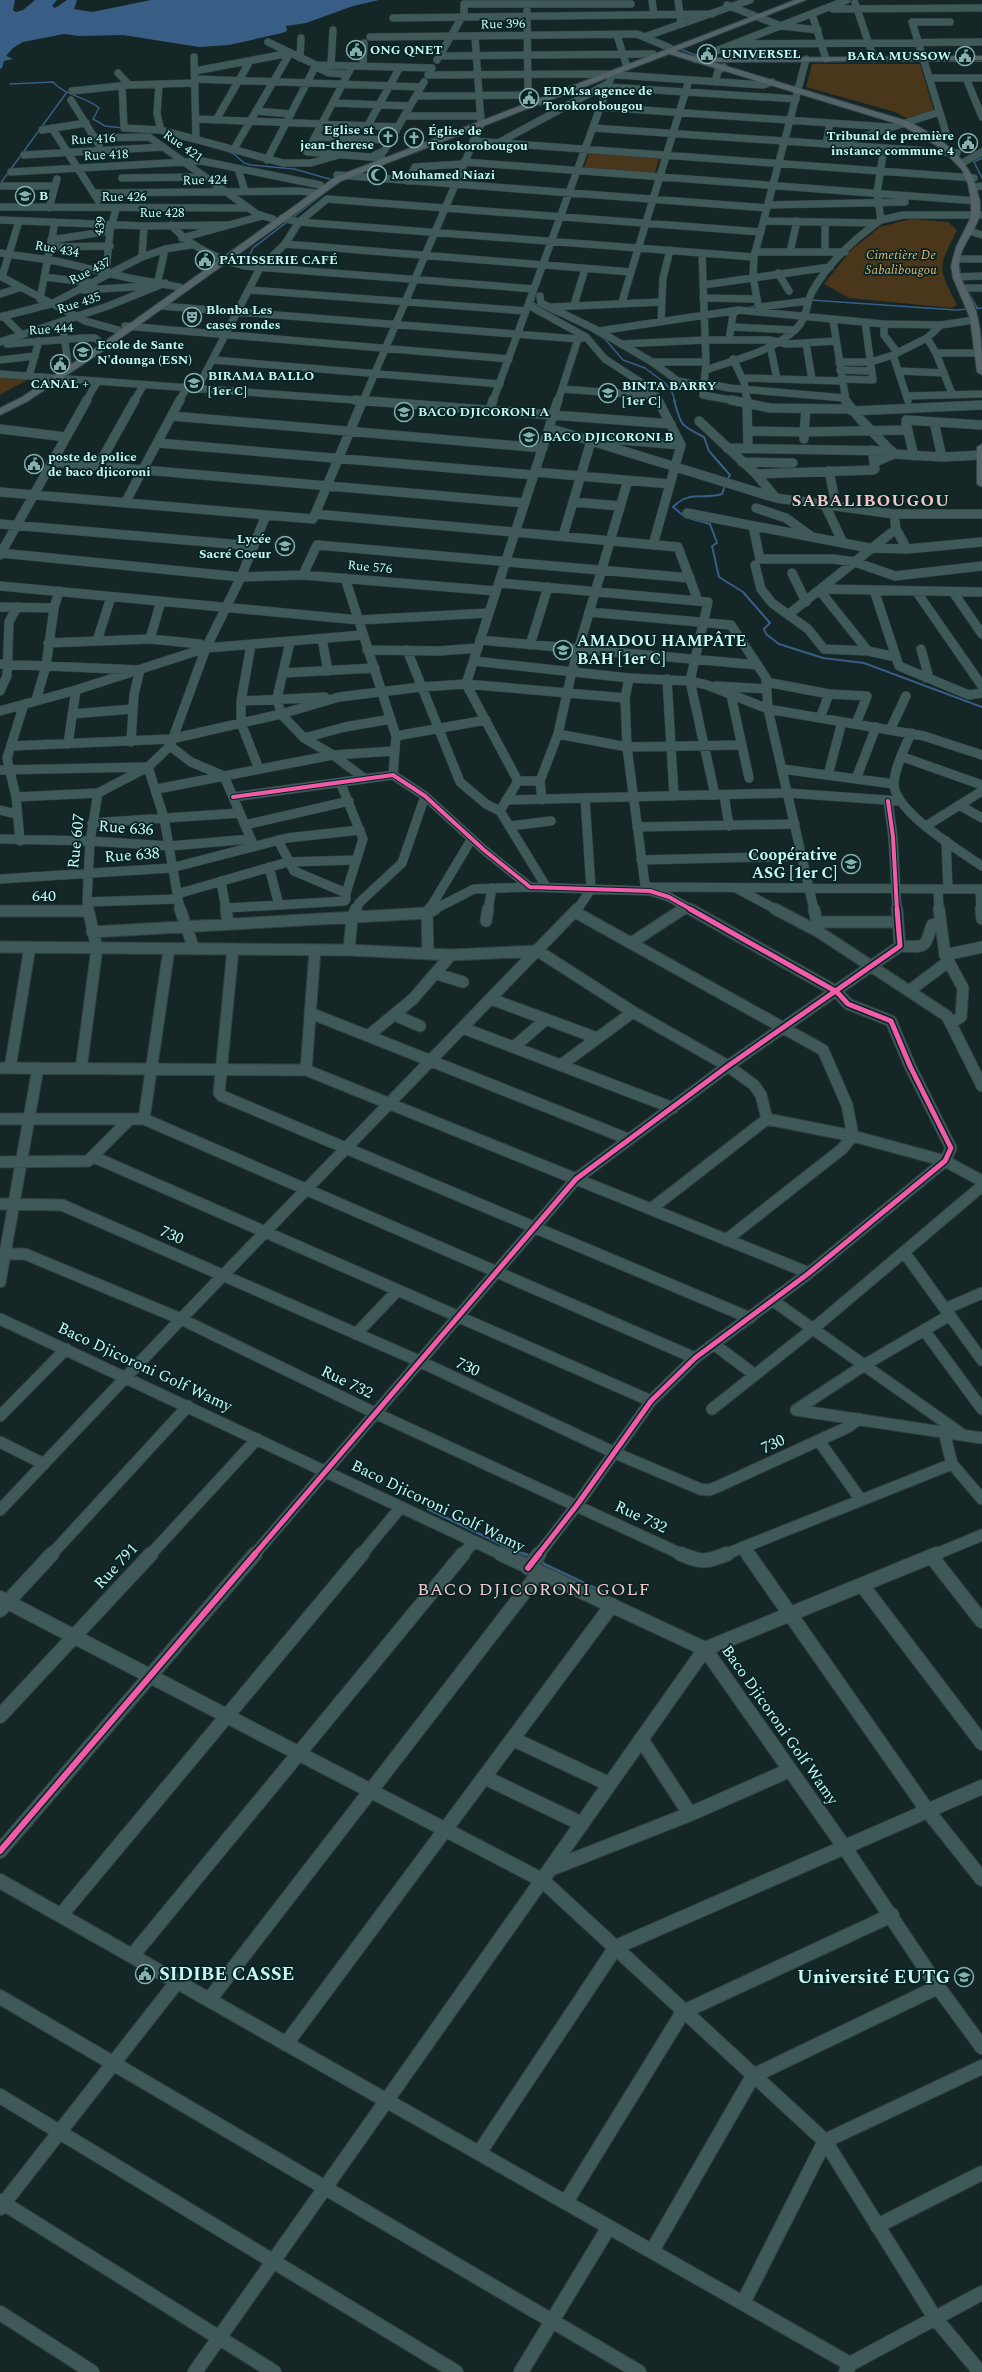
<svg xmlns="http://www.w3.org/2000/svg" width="982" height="2372" viewBox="0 0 982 2372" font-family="Spectral,serif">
  <rect width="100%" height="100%" fill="#142626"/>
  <path fill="#49361b" d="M812,64H920L934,111L908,119L895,112L806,87Z
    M590,151L660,156L654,175L583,170Z
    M910,219L948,222L957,230C938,269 937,265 957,305L952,308L849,298L824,284L850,251L880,227Z
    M0,376L29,379L0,395Z"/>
  <path fill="#385e86" d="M0,0H15L13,10L16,12L23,10L35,0H57L52,6L55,8L67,0H77L74,9L92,12L151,0H379L353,6L306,23L286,26L287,31L282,33L229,45L199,47L123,35L79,36L64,34L23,42L13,48L6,56L13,59L4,61L2,68L0,69Z"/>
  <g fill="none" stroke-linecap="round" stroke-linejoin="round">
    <path stroke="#385e86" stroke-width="1.5" d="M677,48L698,56
      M705,58H768
      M724,66L726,62L982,61
      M10,84L53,82C65,96 85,96 99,108L93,119L105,126L124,128
      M155,132L194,142
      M224,150L234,154L244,163L251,165L294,169L333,180
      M982,158L974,162L982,178
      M0,184L67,92
      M257,264L248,258L253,248L331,188
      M959,267L963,283L978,309
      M536,293L533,303L558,315
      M811,300L956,310L982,308
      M746,308L759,306
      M592,331L605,339L623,360L645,368L665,383L672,392L675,401"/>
    <path stroke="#385e86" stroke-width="2" d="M674,400C681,426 680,425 704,437L709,451L730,475L727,480
      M725,485L722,494C701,500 690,490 673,507L685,517L710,524L717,543L712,546L719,577L743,592L770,623L764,629L766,634L779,644L823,658L864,663L982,707"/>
    <path stroke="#385e86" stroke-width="2.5" d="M428,1509L515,1551L527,1555"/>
    <path stroke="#385e86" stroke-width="3" d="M524,1554L532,1556
      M540,1559L544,1564L605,1593"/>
    <defs>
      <path id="minor-far3" d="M652,0L654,15
        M678,0L681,22
        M855,3L874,59
        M727,5L781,26L818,30
        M833,9L982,8
        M527,11L528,95
        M812,14L826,59
        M464,17V4H631
        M393,18L712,14
        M617,35L626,64
        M370,37L637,34L670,48
        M644,37L750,0
        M268,42L316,65L432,68
        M753,43L757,59
        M736,44L982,42
        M439,56L653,54
        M194,57L196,139
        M300,58L301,38
        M695,59L847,0
        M437,60L462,17
        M331,65L333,30
        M352,66L307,152L382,158
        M363,66L364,43
        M316,67L329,73L347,74
        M195,71L290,53
        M118,73L129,85
        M428,75L604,74L763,85L772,82
        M929,78H982
        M966,78L982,117
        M195,79L421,87
        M715,82L718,71L724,67
        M159,84L157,114L161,130L283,163H311L342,154
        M122,86L124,128L161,130
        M608,87L796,99
        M72,91L129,85L194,83
        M416,96L528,95L541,102
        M71,100L99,145
        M333,103L410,106
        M600,107L888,127
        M256,111L291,114
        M404,116H481
        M196,119L398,127
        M216,120L250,61
        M368,125L400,67
        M52,128L98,200
        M593,128L957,153
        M42,130L86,123
        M315,137L390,140
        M96,138L149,137L257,214L273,219
        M939,140L947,136L912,22H950
        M473,141L974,178
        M498,143L609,83
        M843,143L939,112
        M826,144L830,123
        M234,149L290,53
        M24,155L163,147
        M375,155L384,151L424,82
        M267,160L316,65
        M464,162L977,201
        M964,162L982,152
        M238,169L245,191
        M11,172L202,161L320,185
        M337,175L767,208
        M122,178L205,177
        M408,181L415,167L463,164
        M2,186H55
        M976,187L982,186
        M94,193L299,191L316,193
        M768,205L905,202
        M0,207L249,208
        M49,208L57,179
        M282,218L299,222L754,257
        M0,220L144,226L227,225
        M881,220L903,215H982
        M764,221L877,223
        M825,222V252
        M171,225C192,248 215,258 245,266L534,289
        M969,231L982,235
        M182,238L262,216
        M51,240L110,231
        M285,244L631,272
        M50,247L110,246
        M755,252H845
        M790,252L797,221
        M0,253L56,261L129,278L179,287
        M702,253L706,362L703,395L736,401
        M142,257L144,226
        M956,259H982
        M106,272L110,231L116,209
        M778,273L789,291
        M0,276L85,321L118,330
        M2,277L19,221
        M44,277L94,283
        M957,277L982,276
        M158,281L165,249
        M703,285L830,267
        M962,288H982
        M83,290L150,286
        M250,290L526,311
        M0,294L19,288
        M540,296L541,303L599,331L652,362L678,381L704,386
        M703,298L757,299
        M40,299L55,222
        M622,302L689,80
        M758,304L753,277L754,257L806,59
        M528,305L586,337L605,359L645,385L659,401
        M574,305L585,269
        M161,306L578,339L586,337
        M552,307L661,302
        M760,307L808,301
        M3,316L22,335
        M0,317L51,304L142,257L165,249L191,245
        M833,320L846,401
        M62,321L68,364
        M661,322L663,278L670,250
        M884,324V335L897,352
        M125,326L509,359
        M731,327L795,330
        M599,331L739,310
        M927,338L936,353L952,394
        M729,340L733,314L738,310L884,324L941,325
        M0,342L108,306L165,283
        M806,343L812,380
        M7,344L83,338H95L101,343
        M621,344L705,340H769L787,344L836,341
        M770,345L777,379
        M936,353H982
        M893,355L908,401
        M733,359L744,382L747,401
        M0,360L35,356
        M213,360L500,384
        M652,362H706
        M839,362H871L893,355L927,338L941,325L974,320
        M706,370C736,359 773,352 797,328C807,318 806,304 812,292C828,263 854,239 881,220L877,193L884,148
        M840,370L871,371
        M899,371L944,373
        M0,374L368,401
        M29,376L39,341
        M744,378L841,381
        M841,379L873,380L865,322
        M706,383L729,388L844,398
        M197,389L260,268L285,244L299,222L327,199L761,232
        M562,389L656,396
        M907,396L982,394
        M86,401L97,382
        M134,401L143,386
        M179,401L186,389
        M363,401L481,124L475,36
        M493,401L612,75
        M558,401L578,339"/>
      <path id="minor-far2" d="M355,400L671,424
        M731,400L770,408L849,409
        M747,400L748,448
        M845,400L860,419L894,454
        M806,409L804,432L908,430
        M490,410L493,400
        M852,411L982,405
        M172,416L543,448
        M906,420L982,425
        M699,421L756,474L873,470L875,469L872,450
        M934,422L942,457
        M906,423L914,456
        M549,428L776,498L894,514H982
        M0,429L66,437
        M748,431L804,432V439
        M158,443L534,475
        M727,448L892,451
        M52,462L525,503
        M742,462L793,463
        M875,462L894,454L942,457L981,455
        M98,466L135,400
        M829,471L836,505
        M535,472L670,484
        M756,474L776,498
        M0,492L313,519L363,400
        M573,502L620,506
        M125,503L180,400
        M825,505L843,543
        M756,508L786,518L812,537
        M687,513L869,548L907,549L982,542
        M315,514L678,547L698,601
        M0,524L254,546
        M753,526L760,559H833L855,562L895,576L982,566
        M896,529L907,549
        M563,536L591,441L610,439L681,445
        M653,545L681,445L658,400
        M0,553L241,577L303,575L496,591
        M0,555L87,400
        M755,565L761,589L772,603L808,629L824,649L868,651L896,657
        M792,573L806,602
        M303,575L317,545L690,578
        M345,578L396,736L393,775
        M499,583L708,602L690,681L715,795
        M0,586L359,620L489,613
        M822,589L982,592
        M874,590L899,666L969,695L982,693
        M820,591L868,651
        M916,591L982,686
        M953,592L982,634
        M161,601L150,639L200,644L206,648
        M0,607L54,608
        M589,612L731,625L766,678L768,709L814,910
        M789,614L896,529L894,514
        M322,639L328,671
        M480,640L758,665
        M97,641L111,597
        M290,642L277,698L281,714L304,738L333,755L364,778
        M48,643L150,639
        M251,645L241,701V723L259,769
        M530,645L548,587
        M921,649L928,674L926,678
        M367,650L439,651L478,648
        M407,650L460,782L486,804L500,811
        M474,661L629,678L690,681L707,685L768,709L924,736L982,755
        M0,664L140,670L134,694L131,742
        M283,673L375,668
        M629,678L625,698L627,747L645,885L651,887L982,889
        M667,679L674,796
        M766,682L829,694L867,696L856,724
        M716,686L767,689
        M0,691L7,676L9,622L17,607
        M731,695L749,778
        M36,700L46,666L54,608L59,591
        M241,701L325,697
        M0,711L76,690L206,648L363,635
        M72,714L133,709
        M820,718L829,694
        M890,730L906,696
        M911,733C905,748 895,766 894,783C893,811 960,851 982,866
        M558,734L627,747L742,745
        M396,736L486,720
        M304,738L345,727L391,719
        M68,744L76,690
        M12,746L171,739L281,714L339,697L421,687L466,684L625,698
        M170,746L191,762L224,776L253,844
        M903,757L982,785
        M148,767L164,818L180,910
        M782,769L894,784
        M0,770L146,767
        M828,775L842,722
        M856,779L876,727
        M518,781H540
        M341,784L363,839L346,893
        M157,789L333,755L394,751
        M724,795L729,826
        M16,797L98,793
        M233,797L393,775L425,796L484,850L530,887L650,891L669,897L692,910
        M585,798L788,793L900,801
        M506,800L585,798L591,889L577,910
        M542,800L540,781L558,734L572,671L628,480
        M888,801L893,837L897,910
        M959,805L982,818
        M0,810L16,814
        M92,823L240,813
        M245,825L349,801
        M510,826L551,821
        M926,826L982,791
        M637,827L795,824
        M0,839L90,841L170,846L250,839
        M278,840L294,871L346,893V899
        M20,841L16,797L7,758L24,704
        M946,841L948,889
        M641,860L802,856
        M269,867L279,905
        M0,879L171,868L287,838L360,830
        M221,881L226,910
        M547,888L500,811L518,781L466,684L558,400
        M736,888L777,910
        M938,889L939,910
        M980,889L981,910
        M177,894L288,862L355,860
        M87,902L177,899
        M227,908L345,901
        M89,910L87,902L90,841L98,793L148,767L170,746L206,648L241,577L266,515
        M356,910L359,903L402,863L425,796
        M429,910L471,840
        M433,910L474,889L530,887
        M488,910L492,888
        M682,910L686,907"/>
      <path id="minor-far1" d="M180,909L194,949
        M226,909L228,924
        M775,909L819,932L947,1016L982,1086
        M814,909L819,932
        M939,909L945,955L963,988L961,1017L951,1023
        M981,909L982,919
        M0,911H87
        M575,912L823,1050L847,1105L853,1136L842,1149L726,1240
        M486,921L488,909
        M817,922H897
        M92,932L427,913L430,909
        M631,943L683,909
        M900,946C926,947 924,950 932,925L939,923
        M0,947L349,950L451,955L538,951L633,1012L728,1066L754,1085L761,1095L767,1119L651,1209
        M233,949L219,1093L222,1096L750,1318
        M349,950L352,918L356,909
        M428,954L427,913L435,909
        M945,955L982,947
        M437,974L463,982
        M909,991L949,961
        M491,999L597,1038
        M310,1013L628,1139
        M397,1016L420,1026
        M463,1028L673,1108
        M368,1036L413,999L451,955
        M514,1047L546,1019
        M561,1065L633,1012
        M0,1068L306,1070L809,1273
        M10,1068L30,947
        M81,1069L97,948L88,909
        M306,1070L315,950
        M0,1119H144L695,1358
        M144,1119L169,949
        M767,1119L853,1136L945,1161L982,1181
        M94,1157L651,1401
        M0,1162L88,1161L130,1119
        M0,1204L62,1205L419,1361L615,1453L700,1489L709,1490L717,1487L848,1427L859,1419
        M904,1252L982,1360
        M0,1254H25L181,1319L375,1413L683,1555
        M0,1282L38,1068
        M772,1300L963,1435
        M945,1309L982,1293
        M0,1319L503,1555
        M924,1330L982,1409
        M356,1334L398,1290
        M715,1345L755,1375
        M712,1409L814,1328L982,1186
        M796,1410L982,1438
        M796,1410L866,1364L950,1315
        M0,1416L66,1349
        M944,1432L952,1464L982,1499
        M819,1441L861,1500
        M0,1442L44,1464
        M0,1510L181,1319L577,909
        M743,1547L748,1555
        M51,1555L188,1406
        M150,1555L257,1439
        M254,1555L576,1179L728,1066L900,946L897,909
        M361,1555L401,1507
        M463,1555L473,1542
        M538,1555L577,1505L651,1401L695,1358L809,1273L945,1161L951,1148L910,1066L891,1021L848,1004L837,992L690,909
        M724,1555L952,1464
        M934,1555L982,1535"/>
      <path id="minor" d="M501,1554L705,1649L845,1848L938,1987L982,2047
        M681,1554C702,1563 706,1562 727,1554
        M748,1554L927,1810L982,1879
        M931,1556L982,1621
        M528,1568L539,1554
        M862,1585L982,1743
        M0,1598L542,1880L825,2141L935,2318L980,2372
        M0,1610L52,1554
        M0,1716L151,1554
        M513,1739L609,1784
        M641,1739L690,1814
        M484,1777L582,1824
        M0,1851L255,1554
        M550,1869L690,1814L790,1770
        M0,1881L850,2364
        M61,1915L362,1554
        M132,1956L463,1554
        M0,1997L639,2372
        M209,2000L539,1573
        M286,2044L612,1605
        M0,2096L456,2372
        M479,2153L616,1947L982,1787
        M0,2201L274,2372
        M566,2202L683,2012L892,1915
        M0,2208L177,1982
        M877,2226L982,2173
        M652,2251L753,2076L938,1987
        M743,2303L825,2141L982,2067
        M0,2313L92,2372
        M195,2372L705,1649L937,1554
        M521,2372L609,2227
        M846,2372L850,2364L982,2293"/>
      <path id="major" d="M795,0H806L676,51L709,61L712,58L982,56V60L713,62L907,121C939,136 970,157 978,194C980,201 981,211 979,218C973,235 959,248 959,266C959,282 972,296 976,311C982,332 982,353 982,375L977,372L970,318L953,278L951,266L956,247L971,217V200L968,184L962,170L942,149L901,125L669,54L341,181L100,353L28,401L0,415V408L22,397L94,349L335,177Z
        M982,444V487L977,484V447Z"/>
    </defs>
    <use href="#minor-far3" stroke="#304140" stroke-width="8"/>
    <use href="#minor-far2" stroke="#304140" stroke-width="10"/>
    <use href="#minor-far1" stroke="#304140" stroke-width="13"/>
    <use href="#minor" stroke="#304140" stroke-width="16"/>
    <use href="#major" stroke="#304140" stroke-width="2"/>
    <use href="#minor-far3" stroke="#3e5958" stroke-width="7"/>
    <use href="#minor-far2" stroke="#3e5958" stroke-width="9"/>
    <use href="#minor-far1" stroke="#3e5958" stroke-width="11"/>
    <use href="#minor" stroke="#3e5958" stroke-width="14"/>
    <use href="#major" fill="#536368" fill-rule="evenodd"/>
    <defs>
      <path id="cycleway-far2" d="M233,797L393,775L425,796L484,850L530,887L650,891L669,897L692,910
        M888,801L893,837L897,910"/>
      <path id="cycleway-far1" d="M254,1555L576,1179L728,1066L900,946L897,909
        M538,1555L577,1505L651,1401L695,1358L809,1273L945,1161L951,1148L910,1066L891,1021L848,1004L837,992L690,909"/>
      <path id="cycleway" d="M528,1568L539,1554
        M0,1851L255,1554"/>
    </defs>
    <use href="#cycleway-far2" stroke="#022423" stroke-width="6"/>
    <use href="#cycleway-far1" stroke="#022423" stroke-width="8"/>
    <use href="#cycleway" stroke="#022423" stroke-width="9"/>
    <use href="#cycleway-far2" stroke="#f35aa7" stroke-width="4"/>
    <use href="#cycleway-far1" stroke="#f35aa7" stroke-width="5"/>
    <use href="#cycleway" stroke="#f35aa7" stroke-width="6"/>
  </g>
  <defs>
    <symbol id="civic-ring" viewBox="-11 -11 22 22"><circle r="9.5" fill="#022423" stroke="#89aeac" stroke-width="1.5"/><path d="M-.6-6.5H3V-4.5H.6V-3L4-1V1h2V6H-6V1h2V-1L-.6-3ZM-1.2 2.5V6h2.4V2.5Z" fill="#89aeac"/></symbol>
    <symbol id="church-ring" viewBox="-11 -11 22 22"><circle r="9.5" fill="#022423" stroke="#89aeac" stroke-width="1.5"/><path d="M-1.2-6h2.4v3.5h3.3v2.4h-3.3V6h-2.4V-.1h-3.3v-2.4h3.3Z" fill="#89aeac"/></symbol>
    <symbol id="mosque-ring" viewBox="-11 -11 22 22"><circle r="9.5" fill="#022423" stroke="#89aeac" stroke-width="1.5"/><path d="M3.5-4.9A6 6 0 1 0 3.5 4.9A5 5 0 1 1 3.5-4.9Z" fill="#89aeac"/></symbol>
    <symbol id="school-ring" viewBox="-11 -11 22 22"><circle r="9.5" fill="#022423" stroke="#89aeac" stroke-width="1.5"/><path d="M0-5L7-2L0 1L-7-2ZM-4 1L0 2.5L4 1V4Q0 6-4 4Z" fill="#89aeac"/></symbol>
    <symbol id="theatre-ring" viewBox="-11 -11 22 22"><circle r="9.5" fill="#022423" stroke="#89aeac" stroke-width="1.5"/><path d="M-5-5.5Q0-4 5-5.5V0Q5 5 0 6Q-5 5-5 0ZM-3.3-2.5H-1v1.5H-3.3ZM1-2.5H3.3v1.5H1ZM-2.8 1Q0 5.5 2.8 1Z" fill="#89aeac"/></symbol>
    <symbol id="university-ring" viewBox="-11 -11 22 22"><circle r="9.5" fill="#022423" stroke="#89aeac" stroke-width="1.5"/><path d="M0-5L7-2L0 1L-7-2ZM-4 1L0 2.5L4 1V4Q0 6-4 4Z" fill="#89aeac"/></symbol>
  </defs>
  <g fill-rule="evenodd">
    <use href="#civic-ring" x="345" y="39" width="22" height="22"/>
    <use href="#civic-ring" x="696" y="43" width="22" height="22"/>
    <use href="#civic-ring" x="954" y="45" width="22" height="22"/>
    <use href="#civic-ring" x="518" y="87" width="22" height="22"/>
    <use href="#church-ring" x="377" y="126" width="22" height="22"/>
    <use href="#church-ring" x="403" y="127" width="22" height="22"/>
    <use href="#civic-ring" x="957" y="132" width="22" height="22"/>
    <use href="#mosque-ring" x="366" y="164" width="22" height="22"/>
    <use href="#school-ring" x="14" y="185" width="22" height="22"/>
    <use href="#civic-ring" x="194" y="249" width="22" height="22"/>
    <use href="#theatre-ring" x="181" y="306" width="22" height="22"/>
    <use href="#university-ring" x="72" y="341" width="22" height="22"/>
    <use href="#civic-ring" x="49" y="353" width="22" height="22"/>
    <use href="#school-ring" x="183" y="372" width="22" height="22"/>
    <use href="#school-ring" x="597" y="382" width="22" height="22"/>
    <use href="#school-ring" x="393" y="401" width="22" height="22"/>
    <use href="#school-ring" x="518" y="426" width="22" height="22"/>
    <use href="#civic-ring" x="23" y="453" width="22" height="22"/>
    <use href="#school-ring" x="274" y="535" width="22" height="22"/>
    <use href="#school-ring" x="552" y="639" width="22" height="22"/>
    <use href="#school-ring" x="840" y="853" width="22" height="22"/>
    <use href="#civic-ring" x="134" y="1963" width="22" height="22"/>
    <use href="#university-ring" x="953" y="1966" width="22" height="22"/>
  </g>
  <g text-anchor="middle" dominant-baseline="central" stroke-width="3.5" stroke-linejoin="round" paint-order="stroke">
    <g font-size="13" fill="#c8f7f4" stroke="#022423">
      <text transform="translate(503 24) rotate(-1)">Rue 396</text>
      <text transform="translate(93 139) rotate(-3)">Rue 416</text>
      <text transform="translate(183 146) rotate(35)">Rue 421</text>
      <text transform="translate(106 155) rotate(-3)">Rue 418</text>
      <text transform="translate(205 180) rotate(-1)">Rue 424</text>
      <text x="124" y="197">Rue 426</text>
      <text x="162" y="213">Rue 428</text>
      <text transform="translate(100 226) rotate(-81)">439</text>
      <text transform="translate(57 249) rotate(10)">Rue 434</text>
      <text transform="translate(90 271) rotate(-27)">Rue 437</text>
      <text transform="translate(79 303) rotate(-18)">Rue 435</text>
      <text transform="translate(51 329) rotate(-4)">Rue 444</text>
      <text transform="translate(370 567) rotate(5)">Rue 576</text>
    </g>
    <g font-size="13" font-weight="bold" fill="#c8f7f4" stroke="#022423" text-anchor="start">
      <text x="370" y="50">ONG QNET</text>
      <text x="721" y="54">UNIVERSEL</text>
      <text x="951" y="56" text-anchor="end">BARA MUSSOW</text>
      <text x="543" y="91">EDM.sa agence de<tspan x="543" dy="15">Torokorobougou</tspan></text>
      <text x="374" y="130" text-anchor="end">Eglise st<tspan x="374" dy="15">jean-therese</tspan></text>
      <text x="428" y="131">Église de<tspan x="428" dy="15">Torokorobougou</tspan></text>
      <text x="954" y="136" text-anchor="end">Tribunal de première<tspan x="954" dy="15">instance commune 4</tspan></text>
      <text x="391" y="175">Mouhamed Niazi</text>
      <text x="39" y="196">B</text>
      <text x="219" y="260">PÂTISSERIE CAFÉ</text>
      <text x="206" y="310">Blonba Les<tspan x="206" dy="15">cases rondes</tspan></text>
      <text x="97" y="345">Ecole de Sante<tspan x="97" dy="15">N'dounga (ESN)</tspan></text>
      <text x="208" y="376">BIRAMA BALLO<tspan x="208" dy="15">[1er C]</tspan></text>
      <text x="60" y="384" text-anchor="middle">CANAL +</text>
      <text x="622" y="386">BINTA BARRY<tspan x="622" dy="15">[1er C]</tspan></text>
      <text x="418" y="412">BACO DJICORONI A</text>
      <text x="543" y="437">BACO DJICORONI B</text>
      <text x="48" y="457">poste de police<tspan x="48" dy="15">de baco djicoroni</tspan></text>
      <text x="271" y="539" text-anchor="end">Lycée<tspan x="271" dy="15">Sacré Coeur</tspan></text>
    </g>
    <g font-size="13" font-style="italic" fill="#edb367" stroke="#022423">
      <text x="901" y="255">Cimetière De<tspan x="901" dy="15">Sabalibougou</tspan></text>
    </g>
    <g font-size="16" font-weight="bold" fill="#c8f7f4" stroke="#022423" text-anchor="start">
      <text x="577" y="641">AMADOU HAMPÂTE<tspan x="577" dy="18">BAH [1er C]</tspan></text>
      <text x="837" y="855" text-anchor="end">Coopérative<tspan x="837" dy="18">ASG [1er C]</tspan></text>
    </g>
    <g font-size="16" fill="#c8f7f4" stroke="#022423">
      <text transform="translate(126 828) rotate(4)">Rue 636</text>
      <text transform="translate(76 841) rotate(-84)">Rue 607</text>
      <text transform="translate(132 855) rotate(-4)">Rue 638</text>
      <text x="44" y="896">640</text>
      <text transform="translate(172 1235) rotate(24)">730</text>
      <text transform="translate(145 1367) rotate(25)">Baco Djicoroni Golf Wamy</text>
      <text transform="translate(468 1367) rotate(25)">730</text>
      <text transform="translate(347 1382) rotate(26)">Rue 732</text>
      <text transform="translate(773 1444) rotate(-25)">730</text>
      <text transform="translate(438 1506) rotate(26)">Baco Djicoroni Golf Wamy</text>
      <text transform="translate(641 1517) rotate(25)">Rue 732</text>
      <text transform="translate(116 1566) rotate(-47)">Rue 791</text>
      <text transform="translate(780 1725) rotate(55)">Baco Djicoroni Golf Wamy</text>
    </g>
    <g font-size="17" font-weight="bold" letter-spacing="1" fill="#f7c3c8" stroke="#022423">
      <text x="871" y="501">SABALIBOUGOU</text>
    </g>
    <g font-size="18" letter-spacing="1" fill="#f7c3c8" stroke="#022423">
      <text x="534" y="1589">BACO DJICORONI GOLF</text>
    </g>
    <g font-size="19" font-weight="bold" fill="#c8f7f4" stroke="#022423" text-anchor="start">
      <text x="159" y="1974">SIDIBE CASSE</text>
      <text x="950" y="1977" text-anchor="end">Université EUTG</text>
    </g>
  </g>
</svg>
